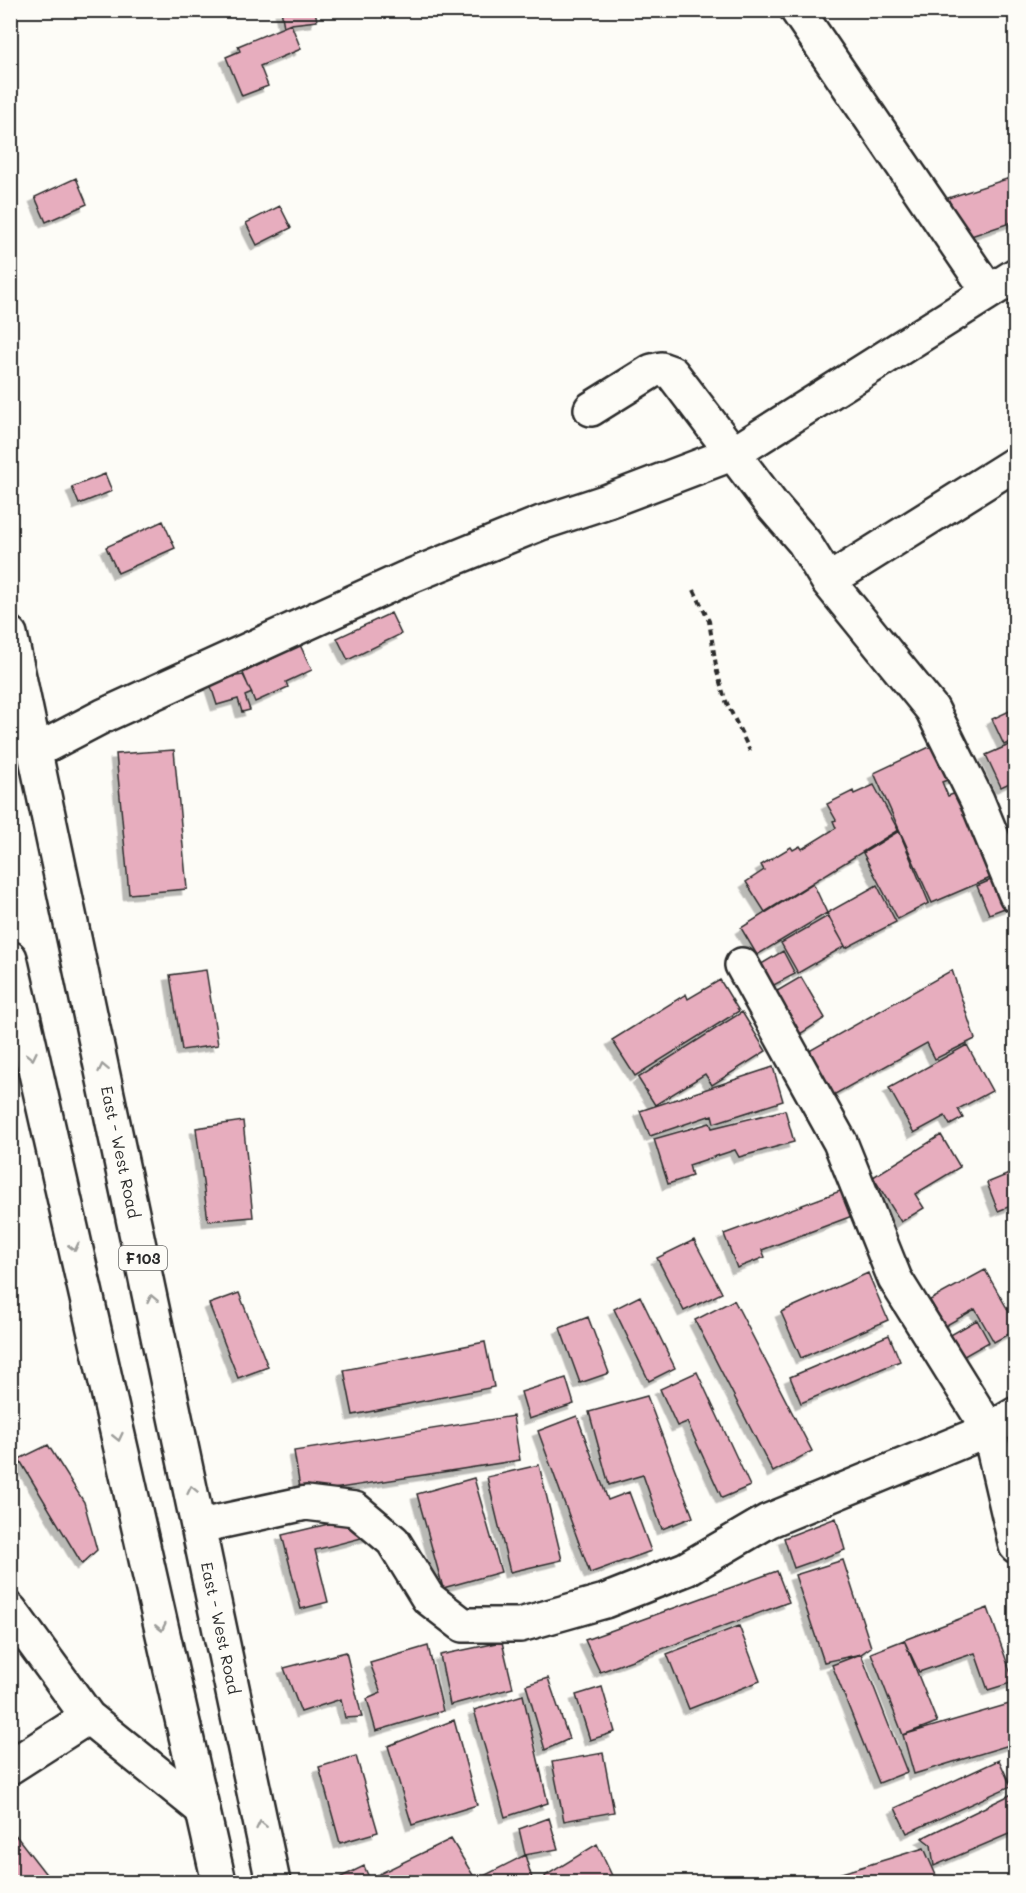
<svg xmlns="http://www.w3.org/2000/svg" width="1026" height="1893" viewBox="0 0 1026 1893" font-family="Mali,sans-serif">
  <defs>
    <filter id="shadow"><feDropShadow dx="-5.5" dy="5.5" stdDeviation="0" flood-color="#0004"/></filter>
  </defs>
  <rect width="100%" height="100%" fill="#fdfcf7"/>
  <filter id="ink" filterUnits="userSpaceOnUse"><feTurbulence type="fractalNoise" baseFrequency=".0167" numOctaves="2"/><feDisplacementMap in="SourceGraphic" scale="12" xChannelSelector="R" yChannelSelector="G"/><feConvolveMatrix kernelMatrix="1 2 1 2 8 2 1 2 1" color-interpolation-filters="sRGB"/></filter>
  <g filter="url(#ink)">
    <path fill="#e7adbe" stroke="#2b2b2b" stroke-width="1.5" filter="url(#shadow)" d="M281,10H315L317,21L291,24L284,27Z
      M291,24L301,49L260,66L268,86L242,96L226,57L240,51L238,46Z
      M1016,176V221L962,239L948,198Z
      M76,178L87,204L46,222L35,197Z
      M280,206L291,228L257,245L246,223Z
      M105,474L112,491L79,504L72,487Z
      M163,521L175,548L118,573L106,547Z
      M391,613L401,634L348,660L337,638Z
      M300,645L312,670L286,682L288,687L255,702L243,673Z
      M229,671L231,677L243,675L252,693L245,696L250,710L242,712L238,699L217,705L208,677Z
      M1016,708V739L1004,745L992,719Z
      M1016,742V780L1001,787L986,755Z
      M938,743L955,777L942,782L948,796L956,793L995,876L932,903L874,773Z
      M174,750L187,889L129,894L116,754Z
      M874,785L898,830L765,912L746,882L764,870L761,865L791,847L793,850L800,846L802,849L836,828L833,821L836,820L827,804L853,791L854,794Z
      M899,831L929,903L898,919L863,853Z
      M998,877L1010,906L989,914L977,886Z
      M813,883L827,913L757,955L741,928Z
      M877,885L896,922L846,948L827,913Z
      M828,916L845,946L798,973L781,943Z
      M783,951L795,974L770,987L758,966Z
      M206,970L218,1045L182,1050L170,975Z
      M952,970L975,1039L935,1059L927,1043L828,1098L804,1054Z
      M801,977L825,1018L797,1036L772,994Z
      M720,980L739,1011L635,1076L612,1040L686,994L688,999Z
      M742,1012L766,1051L712,1085L705,1074L655,1105L638,1078Z
      M967,1045L992,1091L958,1109L963,1118L950,1125L945,1116L914,1133L889,1088Z
      M773,1067L783,1101L714,1123L712,1115L650,1136L640,1111Z
      M785,1110L794,1142L739,1157L735,1150L689,1165L692,1176L668,1184L654,1139L710,1123L712,1128Z
      M243,1121L253,1217L208,1221L196,1128Z
      M941,1135L960,1167L915,1194L924,1208L901,1222L873,1177Z
      M1016,1171V1204L998,1211L987,1183Z
      M843,1190L852,1216L762,1250L765,1257L737,1268L724,1234Z
      M694,1240L722,1293L684,1311L657,1258Z
      M985,1270L1016,1324V1330L994,1342L975,1309L945,1326L930,1300Z
      M868,1273L888,1320L801,1358L781,1312Z
      M239,1293L268,1367L238,1378L209,1304Z
      M640,1296L675,1368L649,1381L614,1309Z
      M734,1300L812,1451L773,1472L695,1320Z
      M588,1317L609,1373L580,1383L560,1328Z
      M977,1320L989,1342L959,1359L947,1337Z
      M889,1335L900,1361L801,1403L790,1377Z
      M485,1342L494,1387L353,1415L344,1370Z
      M697,1372L750,1486L722,1498L687,1422L677,1426L660,1389Z
      M566,1378L574,1404L529,1419L521,1392Z
      M647,1396L693,1517L662,1529L643,1475L609,1485L589,1412Z
      M513,1416L520,1460L301,1494L294,1451Z
      M577,1416L608,1500L629,1492L651,1551L590,1573L538,1431Z
      M48,1445L84,1502L97,1550L82,1564L19,1459Z
      M539,1465L562,1560L510,1572L487,1477Z
      M474,1478L501,1572L443,1588L417,1494Z
      M362,1516L369,1536L315,1550L328,1602L301,1609L282,1535Z
      M836,1518L845,1550L794,1568L784,1538Z
      M843,1560L871,1647L861,1654L824,1662L795,1575Z
      M777,1571L789,1602L600,1672L585,1640Z
      M988,1608L1014,1682L988,1690L975,1653L919,1672L904,1640Z
      M739,1626L760,1681L689,1709L667,1654Z
      M904,1640L937,1722L903,1735L871,1653Z
      M502,1642L513,1688L450,1705L440,1655Z
      M428,1646L443,1711L376,1731L367,1699L381,1693L370,1663Z
      M346,1652L362,1717L345,1718L341,1699L301,1712L284,1668Z
      M861,1654L907,1772L879,1783L832,1665Z
      M548,1678L569,1739L545,1750L526,1685Z
      M602,1687L615,1732L590,1740L576,1695Z
      M523,1695L548,1803L505,1817L474,1710Z
      M1016,1702V1743L914,1774L903,1735Z
      M454,1720L477,1805L412,1825L388,1746Z
      M603,1753L614,1812L564,1821L552,1762Z
      M356,1756L378,1832L340,1843L319,1767Z
      M999,1760L1011,1786L907,1833L895,1808Z
      M1016,1792V1831L934,1866L931,1845L922,1838Z
      M549,1818L558,1849L525,1855L519,1829Z
      M10,1828L52,1882H10Z
      M451,1839L476,1880L470,1882H382L377,1875Z
      M597,1844L615,1882H547L545,1876Z
      M924,1848L939,1882H826L825,1878Z
      M525,1855L533,1882H470L476,1880Z
      M364,1866L371,1882H342L339,1878Z"/>
    <g fill="none" stroke-linecap="round" stroke-linejoin="round">
      <defs>
        <path id="minor" d="M797,10L989,292
          M591,409L652,371L661,369L672,373L772,505L804,542L828,581L932,709L977,800L1016,895
          M828,581L1016,463
          M36,751L103,716L406,578L541,523L608,501L734,453L1016,275
          M742,965L840,1142L895,1279L989,1430L1016,1546
          M200,1526L306,1503L355,1509L393,1541L428,1598L463,1625H520L605,1601L686,1569L768,1521L989,1430L1016,1414
          M10,1610L88,1717L203,1810
          M10,1767L88,1717"/>
        <path id="major" d="M10,634L273,1882
          M10,958L219,1882"/>
      </defs>
      <use href="#minor" stroke="#2b2b2b" stroke-width="38"/>
      <use href="#major" stroke="#2b2b2b" stroke-width="38"/>
      <path stroke="#2b2b2b" stroke-width="4" stroke-dasharray="6 4.5" stroke-linecap="butt" d="M694,590L709,621L717,672L725,699L750,751"/>
      <use href="#minor" stroke="#fdfcf7" stroke-width="33"/>
      <use href="#major" stroke="#fdfcf7" stroke-width="33"/>
    </g>
    <defs><path id="oneway-chevron" d="M-2-3.5L2.5 0L-2 3.5" fill="none" stroke-width="1.6" stroke-linecap="round" stroke-linejoin="round" transform="scale(1.5)"/></defs>
    <g stroke="#9e9e9b">
      <use href="#oneway-chevron" transform="translate(32 1056) rotate(78)"/>
      <use href="#oneway-chevron" transform="translate(103 1068) rotate(-102)"/>
      <use href="#oneway-chevron" transform="translate(74 1247) rotate(77)"/>
      <use href="#oneway-chevron" transform="translate(152 1299) rotate(-102)"/>
      <use href="#oneway-chevron" transform="translate(118 1437) rotate(77)"/>
      <use href="#oneway-chevron" transform="translate(192 1490) rotate(-102)"/>
      <use href="#oneway-chevron" transform="translate(161 1627) rotate(77)"/>
      <use href="#oneway-chevron" transform="translate(261 1825) rotate(-102)"/>
    </g>
  </g>
  <g text-anchor="middle" dominant-baseline="central" stroke-width="6" stroke-linejoin="round" paint-order="stroke">
    <rect fill="#fdfcf7" stroke="#6a6a68" stroke-width="1.5" x="119" y="1246" width="48" height="24" rx="4.5"/>
    <g font-size="15" font-weight="bold" fill="#2b2b2b">
      <text x="143" y="1258">F103</text>
    </g>
    <g font-size="16" fill="#2b2b2b" stroke="#fdfcf7">
      <text transform="translate(121 1152) rotate(78)">East - West Road</text>
      <text transform="translate(221 1628) rotate(78)">East - West Road</text>
    </g>
  </g>
  <rect width="1026" height="1893" fill="none" stroke="#fdfcf7" stroke-width="36"/>
  <rect x="18" y="18" width="990" height="1857" fill="none" stroke="#2b2b2b" stroke-width="2" filter="url(#ink)"/>
</svg>
